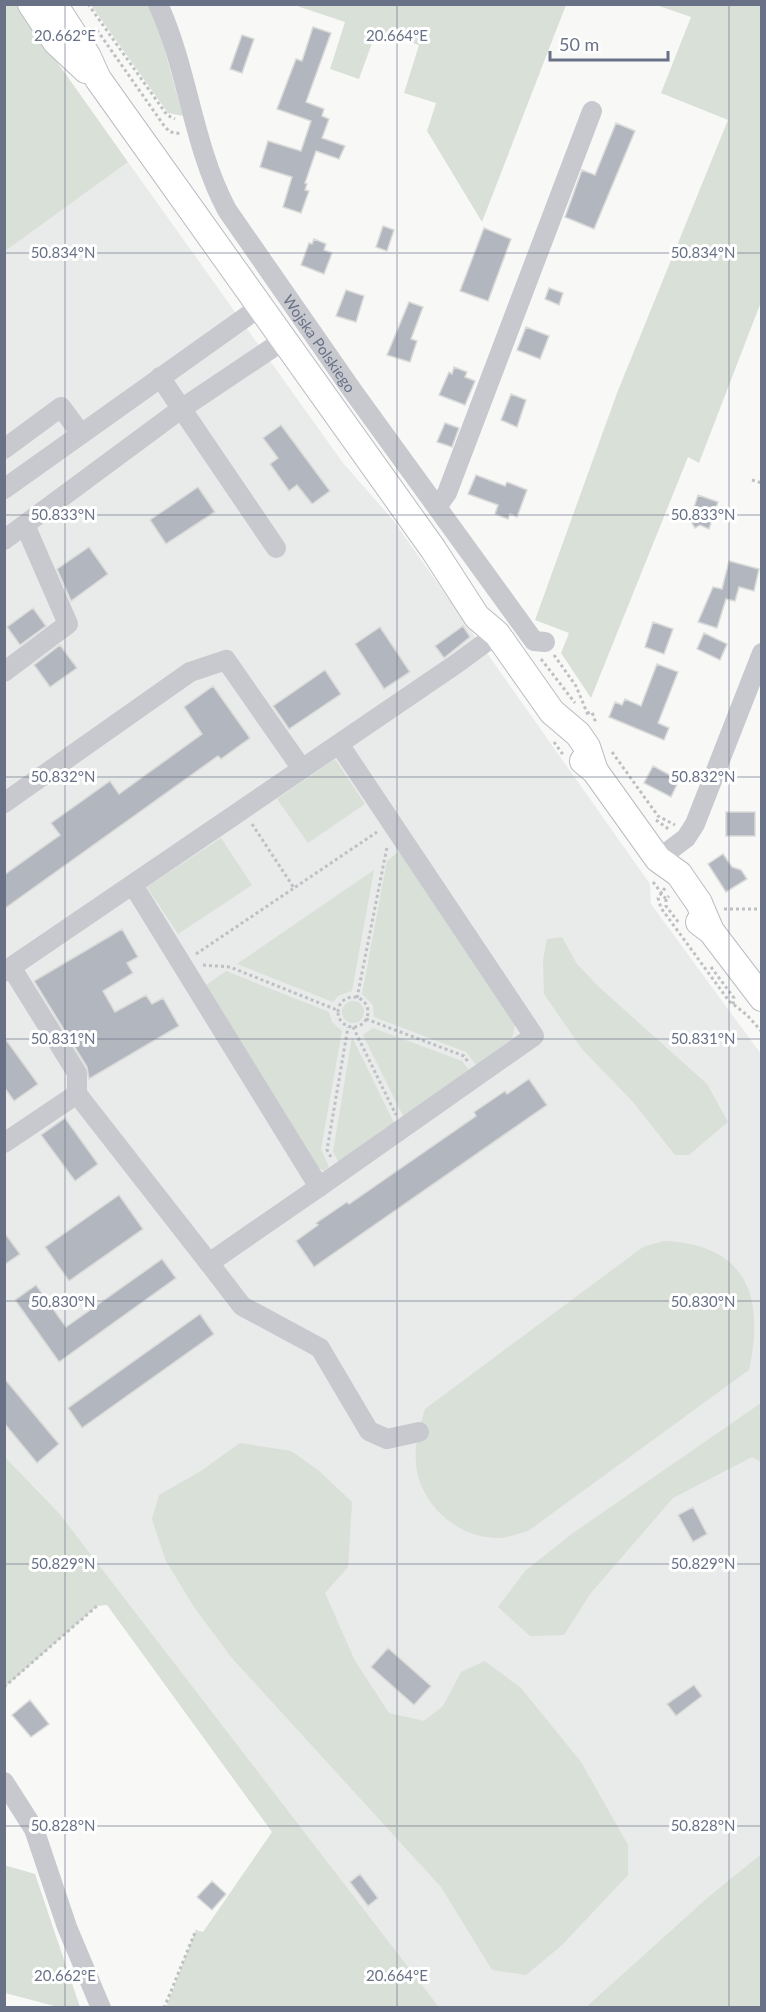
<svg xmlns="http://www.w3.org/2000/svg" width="766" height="2012" viewBox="0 0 766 2012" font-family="Lato,sans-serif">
  <rect width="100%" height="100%" fill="#f8f9f7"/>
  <path fill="#e9eaea" d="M128,162L343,463L393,520L650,884L651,904L761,1054V1854L707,1898L586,2007H439L59,1513L5,1457L4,251Z"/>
  <path fill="#d9e0d8" d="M16,4L128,162L5,251L4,5Z
    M91,5H152L183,116L168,113Z
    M294,5H566L482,222L427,131L436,103L404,93L419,45L376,32L359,79L330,69L345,22Z
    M656,5H761V302L699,463L688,457L591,698L561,653L569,633L535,620L617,393L728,120L661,93L691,17Z
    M335,759L365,804L308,843L277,799Z
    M221,838L252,885L178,934L147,887Z
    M402,849L515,1025L512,1039L476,1065L466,1052L374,1017L373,1005L362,994L387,861Z
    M374,870L352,991L338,996L333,1002L237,964Z
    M562,937L577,964L599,987L707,1084L728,1122L689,1155H675L633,1102L582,1049L544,994L543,960L547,939Z
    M226,971L329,1012L332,1022L342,1031L321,1149L329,1167L324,1171L316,1167L206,985Z
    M342 1012a11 11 0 1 1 22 0a11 11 0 1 1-22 0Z
    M373,1028L462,1061L469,1070L403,1116L363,1035Z
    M352,1037L394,1123L339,1162L333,1152Z
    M664,1241C744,1244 766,1294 749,1370L528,1531C520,1533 510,1537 501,1538C460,1540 419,1505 416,1463C414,1445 420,1427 425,1409L643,1247Z
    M761,1403V1462L752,1457L673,1498L590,1594L564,1635L530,1636L498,1607L525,1571L573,1533Z
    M240,1443L291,1451L318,1470L352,1502L348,1567L325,1593L355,1661L389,1713L424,1721L443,1706L461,1672L485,1661L521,1688L581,1762L628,1845V1875L562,1945L526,1975L492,1970L441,1887L231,1657L194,1607L166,1561L152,1519L159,1495L201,1471Z
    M5,1457L59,1513L439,2007H166L196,1930L203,1932L272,1832L107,1605L97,1606L5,1687Z
    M761,1854V2007H586L707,1898Z
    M4,1865L35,1874L80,2007H58L5,1993Z"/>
  <path fill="#b2b6bf" stroke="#dadbd9" stroke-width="1.5" d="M313,27L331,33L306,102L324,109L322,116L329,119L322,138L345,146L339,159L316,151L305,183L307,184L305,190L309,191L301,213L283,207L292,177L260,167L268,141L301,151L311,121L277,109L296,59L302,61Z
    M242,35L254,39L242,73L230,69Z
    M616,123L635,131L594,229L565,217L582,170L595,175Z
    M383,226L394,230L387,251L376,247Z
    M484,228L511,239L488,301L460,291Z
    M314,239L326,244L324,250L332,253L324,274L301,265L309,243L312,244Z
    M549,288L563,293L559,305L545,299Z
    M346,290L364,296L356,322L336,316Z
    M409,302L423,307L411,339L417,341L410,362L387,355Z
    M526,327L549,336L540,359L517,350Z
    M454,367L467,372L465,377L475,381L465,405L439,395L449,372L452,374Z
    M511,394L526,400L517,427L501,420Z
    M445,423L459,428L452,447L437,442Z
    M281,425L330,491L312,504L297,485L289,491L270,464L278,458L263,438Z
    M476,475L505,486L507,482L527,490L517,517L510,514L508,519L495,514L498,505L468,494Z
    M198,487L215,512L166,544L150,520Z
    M698,495L718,502L709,529L700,525L695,528L690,520Z
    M89,547L108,574L71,601L57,569Z
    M729,561L759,569L754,591L739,587L735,601L726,599L717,628L698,622L713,587L722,589Z
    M33,608L46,626L20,645L7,627Z
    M653,622L673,629L664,654L645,647Z
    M463,626L470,637L444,658L435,646Z
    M380,627L410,672L384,689L355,644Z
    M704,633L727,644L720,660L697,649Z
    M60,645L77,668L50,687L34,665Z
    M657,664L678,672L658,723L669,728L664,740L609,717L615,702L622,705L625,699L641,706Z
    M325,670L341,694L289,729L273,706Z
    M213,686L250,738L221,759L218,756L4,909V875L60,835L51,823L110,781L119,794L202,734L184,707Z
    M653,766L679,780L671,797L644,783Z
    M726,812H755V836H726Z
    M723,854L732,867L741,870L747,879L726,892L708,864Z
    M122,929L138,957L127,963L133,973L103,991L115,1012L146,995L152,1004L163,998L179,1026L89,1079L87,1067L34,981Z
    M4,1037L38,1084L14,1101L4,1087Z
    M529,1079L547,1105L314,1267L296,1241L318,1225L316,1223L347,1202L349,1204L476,1116L474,1112L505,1091L507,1094Z
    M65,1118L98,1164L75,1181L41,1135Z
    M119,1195L143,1229L69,1281L45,1247Z
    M4,1232L20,1254L4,1265Z
    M162,1259L176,1278L59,1362L15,1300L36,1285L66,1327Z
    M200,1314L214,1334L82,1428L68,1408Z
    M4,1378L59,1444L37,1463L4,1423Z
    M693,1507L707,1534L693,1542L678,1515Z
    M388,1648L431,1686L414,1705L371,1667Z
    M694,1685L702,1696L676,1716L667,1704Z
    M30,1700L49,1724L31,1737L12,1715Z
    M360,1874L378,1898L368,1906L350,1882Z
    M212,1881L226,1894L212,1910L197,1897Z"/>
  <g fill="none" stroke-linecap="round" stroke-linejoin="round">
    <defs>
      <path id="major" d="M31,4L56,42L86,70
        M54,4L87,55L98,79L433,549L477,617L497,634L552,712L578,734L587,747L595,771
        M583,761L595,771L658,859L679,874L699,903L711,931
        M699,922L711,931L762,998"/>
    </defs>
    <use href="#major" stroke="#babcc2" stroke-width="28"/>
    <path stroke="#bfc0c3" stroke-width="3" stroke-dasharray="3 3" stroke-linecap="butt" d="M88,4L167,115L175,119
      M97,30L165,127L170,132L182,134
      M752,480L762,483
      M554,655L576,686L588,715
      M541,659L575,703
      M587,713L592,712L596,723
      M554,742L564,756
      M612,752L658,816L675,825
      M656,820L670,830
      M252,824L294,888L377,832
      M653,882L666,899L669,896
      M665,888L658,898L661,908L729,1001L747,1015L762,1032
      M666,899V906L679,923
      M724,909H762
      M196,954L294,888
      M203,965L230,967L337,1010
      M711,967L734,998L733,1005
      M338 1012a15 15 0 1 1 30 0a15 15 0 1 1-30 0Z
      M357,998L387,847
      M366,1019L464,1056L468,1062
      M353,1027L396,1115
      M331,1157L327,1150L348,1027
      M4,1687L97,1606
      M164,2008L196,1930"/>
    <g stroke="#c7c9ce" stroke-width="20">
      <path id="s1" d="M158,4C189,72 192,144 227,210L352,390L534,641L545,642"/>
      <path d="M160,377L276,548"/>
      <path d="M4,449L61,407L81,434"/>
      <path d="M4,489L260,307"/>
      <path d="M437,507L447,493L592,111"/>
      <path d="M4,540L181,409L284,340"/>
      <path d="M4,672L68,624L25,525"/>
      <path d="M4,803L190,672L226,660L302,769"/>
      <path d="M658,859L686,838L695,824L762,653"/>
      <path d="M11,967L77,1073V1094L209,1263L319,1187L133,885"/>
      <path d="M4,972L456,664L497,634"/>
      <path d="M4,1143L77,1094"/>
      <path d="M319,1187L534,1036L339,744"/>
      <path d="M209,1263L242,1306L320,1348L369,1431L387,1439L419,1432"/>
      <path d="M4,1782L34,1829L67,1927L101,2008"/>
    </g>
    <use href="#major" stroke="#fff" stroke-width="26"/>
  </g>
  <path fill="none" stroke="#697187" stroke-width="1.5" stroke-opacity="0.45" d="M65,4V2008M397,4V2008M729,4V2008M4,253H762M4,515H762M4,777H762M4,1039H762M4,1301H762M4,1564H762M4,1826H762"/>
  <g text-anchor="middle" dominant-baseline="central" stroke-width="6" stroke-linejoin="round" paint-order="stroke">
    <g font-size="15" fill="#697187" stroke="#fff">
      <text stroke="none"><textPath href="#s1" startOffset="380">Wojska Polskiego</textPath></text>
    </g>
  </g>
  <g font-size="15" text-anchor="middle" fill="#697187" stroke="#fff" stroke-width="6" stroke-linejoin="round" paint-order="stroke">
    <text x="65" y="41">20.662°E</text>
    <text x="397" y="41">20.664°E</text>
    <text x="63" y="258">50.834°N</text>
    <text x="703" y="258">50.834°N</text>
    <text x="63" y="520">50.833°N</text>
    <text x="703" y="520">50.833°N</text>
    <text x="63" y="782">50.832°N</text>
    <text x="703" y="782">50.832°N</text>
    <text x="63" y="1044">50.831°N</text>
    <text x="703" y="1044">50.831°N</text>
    <text x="63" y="1307">50.830°N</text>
    <text x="703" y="1307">50.830°N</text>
    <text x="63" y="1569">50.829°N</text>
    <text x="703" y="1569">50.829°N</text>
    <text x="63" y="1831">50.828°N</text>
    <text x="703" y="1831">50.828°N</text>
    <text x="65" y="1981">20.662°E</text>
    <text x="397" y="1981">20.664°E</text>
  </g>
  <rect width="766" height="2012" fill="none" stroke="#697187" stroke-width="12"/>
  <path d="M550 51v9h118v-9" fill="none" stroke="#697187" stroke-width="3"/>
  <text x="559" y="51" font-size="18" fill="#697187" stroke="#ffffff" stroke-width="4.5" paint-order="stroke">50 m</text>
</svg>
